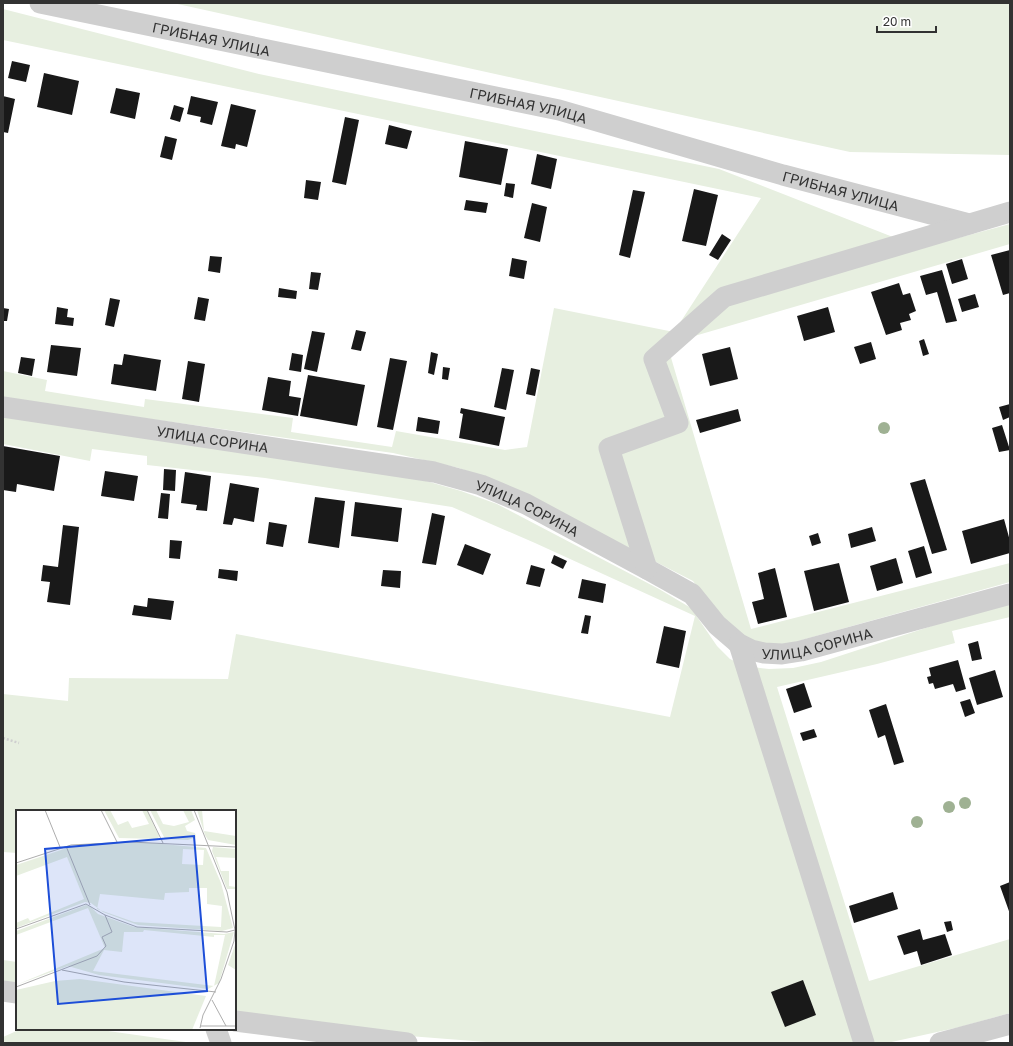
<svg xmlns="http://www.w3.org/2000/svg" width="1013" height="1046" viewBox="0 0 1013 1046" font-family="'Golos Text',sans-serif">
  <rect width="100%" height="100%" fill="#fff"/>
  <path fill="#e7efe0" d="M173,3H1010V155L850,152Z
    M3,9L259,74L719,169L921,248L1010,224V244L667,344L751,629L1010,563V582L791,643L767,647L732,634L693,581L512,488L459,468L393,453L100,412L3,397V371L47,380L45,391L144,407L145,399L293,418L291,432L392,447L396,431L505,450L527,447L554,308L674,332L761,198L3,40Z
    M3,415L385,474L426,481L461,491L497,504L659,589L691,608L717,646L730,659L745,666L769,669L793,668L821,662L941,623L1010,604V617L952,631L955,643L877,664L777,687L869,981L1010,939V1013L960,1027L887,1043H499L293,1027L235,1019V811H17V853L3,852V694L68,701L69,678L228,679L236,634L670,717L695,616L535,543L452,507L265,478L147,465V456L92,449L90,461L3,444Z
    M3,960L17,962V984L3,981Z
    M21,1029H94L193,1043H3V1037Z"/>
  <path fill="#191919" d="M12,61L30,65L26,82L8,78Z
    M44,73L79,81L72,115L37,107Z
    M116,88L140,93L135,119L110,113Z
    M3,96L15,99L8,133L3,132Z
    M191,96L218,102L212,125L200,122L201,117L187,114Z
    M231,104L256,110L247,147L236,144L235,149L221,146Z
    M174,105L184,108L180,122L170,119Z
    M345,117L359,120L346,185L332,182Z
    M389,125L412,131L407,149L385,144Z
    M165,136L177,139L172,160L160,157Z
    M465,141L508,149L501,185L459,177Z
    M537,154L557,159L551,189L531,184Z
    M306,180L321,182L318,200L304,198Z
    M506,183L515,184L513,198L504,196Z
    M694,189L718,195L706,246L682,241Z
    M633,190L645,192L630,258L619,255Z
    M466,200L488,203L486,213L464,210Z
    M532,203L547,207L540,242L524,238Z
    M722,234L731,240L718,260L709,255Z
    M1010,250V293L1003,295L991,255Z
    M210,256L222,257L220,273L208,271Z
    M512,258L527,261L524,279L509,276Z
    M962,259L968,279L952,284L946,264Z
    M942,270L957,321L946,323L937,292L926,295L920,276Z
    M311,272L321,273L318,290L309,289Z
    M899,283L903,295L910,293L916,311L909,314L911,320L900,323L902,330L886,335L871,292Z
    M279,288L297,291L296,299L278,297Z
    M975,294L979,307L962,312L958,299Z
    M198,297L209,299L205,321L194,319Z
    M110,298L120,300L114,327L105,325Z
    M57,307L68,309L67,317L74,318L73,326L55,324Z
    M828,307L835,332L804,341L797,316Z
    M3,308L9,309L7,321H3Z
    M356,330L366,332L361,351L351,349Z
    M312,331L325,333L317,372L304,369Z
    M924,339L929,354L923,356L919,341Z
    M871,342L876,359L860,364L854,347Z
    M51,345L81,348L77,376L47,372Z
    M730,347L738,379L710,386L702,354Z
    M431,352L438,354L434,375L428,373Z
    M292,353L303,355L301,372L289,370Z
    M124,354L161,360L156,391L111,384L114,364L122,365Z
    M21,357L35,359L32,376L18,373Z
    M390,358L407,361L393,430L377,427Z
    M188,361L205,364L199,402L182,399Z
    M443,367L450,368L448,380L442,379Z
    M502,368L514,370L506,410L494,407Z
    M531,368L540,370L535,396L526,394Z
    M308,375L365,385L357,426L300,416Z
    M268,377L291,381L289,396L301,398L298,416L262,410Z
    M1010,404V417L1003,420L999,407Z
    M461,408L505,417L499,446L459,438L463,414L460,413Z
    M738,409L741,421L700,433L696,420Z
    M418,417L440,421L438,434L416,431Z
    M1002,425L1010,450L999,452L992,428Z
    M3,446L60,456L54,491L17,484L16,492L3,490Z
    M164,469L176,470L175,491L163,490Z
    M105,471L138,476L134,501L101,496Z
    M185,472L211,476L207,511L196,510L197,505L181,503Z
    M925,479L947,550L932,554L910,483Z
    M230,483L259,488L254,522L234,518L232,525L223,524Z
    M161,493L170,494L168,519L158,518Z
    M315,497L345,501L339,548L308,543Z
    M355,502L402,508L398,542L351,536Z
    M432,513L445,516L436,565L422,563Z
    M1004,519L1010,541V553L971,564L962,531Z
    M269,522L287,525L283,547L266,544Z
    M63,525L79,527L70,605L47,602L50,582L41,581L43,565L58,567Z
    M872,527L876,541L851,548L848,534Z
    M818,533L821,543L812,546L809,536Z
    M170,540L182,541L180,559L169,558Z
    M465,544L491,554L483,575L457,565Z
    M924,546L932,573L916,578L908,551Z
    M554,555L567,561L563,569L551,563Z
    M896,558L903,583L877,591L870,566Z
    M839,563L849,602L814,611L804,571Z
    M531,565L545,569L540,587L526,584Z
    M775,568L787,617L758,624L752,602L764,599L758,573Z
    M219,569L238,571L237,581L218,578Z
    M383,570L401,571L400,588L381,586Z
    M582,579L606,584L603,603L578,598Z
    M148,598L174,601L171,620L132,615L134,605L147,607Z
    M585,615L591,616L588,634L581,633Z
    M664,626L686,631L679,668L656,663Z
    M978,641L982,659L972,661L968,644Z
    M958,660L966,689L956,692L953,684L935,689L933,683L929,684L927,677L931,676L929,668Z
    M995,670L1003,697L977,705L969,678Z
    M804,683L812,707L794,713L786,689Z
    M970,699L975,713L965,717L960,702Z
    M886,704L904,762L894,765L885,735L878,738L869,710Z
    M814,729L817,737L803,741L800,733Z
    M1010,882V914L1000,886Z
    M893,892L898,909L854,923L849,906Z
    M951,921L953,930L947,932L944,922Z
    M920,929L923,940L945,934L952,955L921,965L917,951L904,955L897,936Z
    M803,980L816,1015L785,1027L771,992Z"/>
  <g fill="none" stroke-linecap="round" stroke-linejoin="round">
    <path stroke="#cfcfcf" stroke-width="2.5" stroke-dasharray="2 2" stroke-linecap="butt" d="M3,738L19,743"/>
    <g stroke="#cfcfcf" stroke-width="21">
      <path id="s1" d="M40,3L559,110L783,175L969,224"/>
      <path id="s2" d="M3,407L434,472L481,485L526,504L647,569L692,594L717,625L739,644L751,650L764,653L782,654L801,651L1010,594"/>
      <path d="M647,569L609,448L678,423L654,359L724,297L1010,212"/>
      <path d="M739,644L864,1043"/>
      <path d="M3,991L17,993"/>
      <path d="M235,1021L407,1043"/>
      <path d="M216,1029L221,1043"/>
      <path d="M940,1043L1010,1024"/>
    </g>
  </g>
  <g fill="#9fb193">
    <circle cx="884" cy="428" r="6"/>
    <circle cx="965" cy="803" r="6"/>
    <circle cx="949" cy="807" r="6"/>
    <circle cx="917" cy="822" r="6"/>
  </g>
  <g text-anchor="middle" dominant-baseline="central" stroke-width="4" stroke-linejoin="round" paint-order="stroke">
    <g font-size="14" fill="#323232" stroke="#fff">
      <text stroke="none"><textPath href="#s1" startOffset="175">ГРИБНАЯ УЛИЦА</textPath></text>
      <text stroke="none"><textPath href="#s1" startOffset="499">ГРИБНАЯ УЛИЦА</textPath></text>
      <text stroke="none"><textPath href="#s1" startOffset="823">ГРИБНАЯ УЛИЦА</textPath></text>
      <text stroke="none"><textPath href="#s2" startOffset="212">УЛИЦА СОРИНА</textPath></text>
      <text stroke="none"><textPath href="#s2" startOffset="536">УЛИЦА СОРИНА</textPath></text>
      <text stroke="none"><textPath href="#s2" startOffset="872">УЛИЦА СОРИНА</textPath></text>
    </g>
  </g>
  <g transform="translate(16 810)">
    <rect width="220" height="220" fill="#fff"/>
    <path d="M88,0H94L102,15L112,11L116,18L133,14L126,0H131L143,26L142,29L103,28ZM134,0H140L147,14L158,16L173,12L167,0H175L179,10L169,16L171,21L179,23L180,27L172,30L149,29ZM181,0H186L188,21L220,26V35L192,30L189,25ZM101,33H135L190,38L205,73L217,118L206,121L122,115L87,102L75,93L69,92L0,118V113L12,108L14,111L68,89L51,47L0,66V55L54,37ZM167,39L188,40L187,55L166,54ZM173,78H191V94L206,96L205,117L118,112L81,99L84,84L148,90L149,83L173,82ZM197,37L220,39V48L200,47L205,61H213V76L220,77V79H211L196,41ZM70,95L75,97L82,104L118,117L208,124L218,122L203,173L192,179L83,165L52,156L0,175L89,138L72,98L0,125V121ZM128,120L198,127V125H209L198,176L77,161L88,140L106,142L108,122H127ZM220,132V160L212,155ZM64,169L190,186L176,220H0V180L39,171Z" fill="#e7efe0" fill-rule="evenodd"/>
    <path fill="none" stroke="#adadad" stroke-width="1" d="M29,0L44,37M85,0L101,32M131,0L147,33M178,0L211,82L219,120L218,131L205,169L187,205L184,218M50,36L74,95M0,53L55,35L114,32L220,37M0,119L70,94L89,105L121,117L211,122L219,120M46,160L108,172L200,182M0,177L81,146L90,136L86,127L96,122L89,105M196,190L210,216H220M184,216H210"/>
    <path fill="#1d4ed8" fill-opacity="0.15" stroke="#1d4ed8" stroke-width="2" d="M178,26L191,181L42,194L29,39Z"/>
    <rect width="220" height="220" fill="none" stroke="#323232" stroke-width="2"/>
  </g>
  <rect width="1013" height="1046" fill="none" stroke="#323232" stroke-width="8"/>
  <path d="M877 26v6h59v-6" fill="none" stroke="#323232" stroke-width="2"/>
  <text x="883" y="26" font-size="12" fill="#323232" stroke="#ffffff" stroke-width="3" paint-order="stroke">20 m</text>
</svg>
